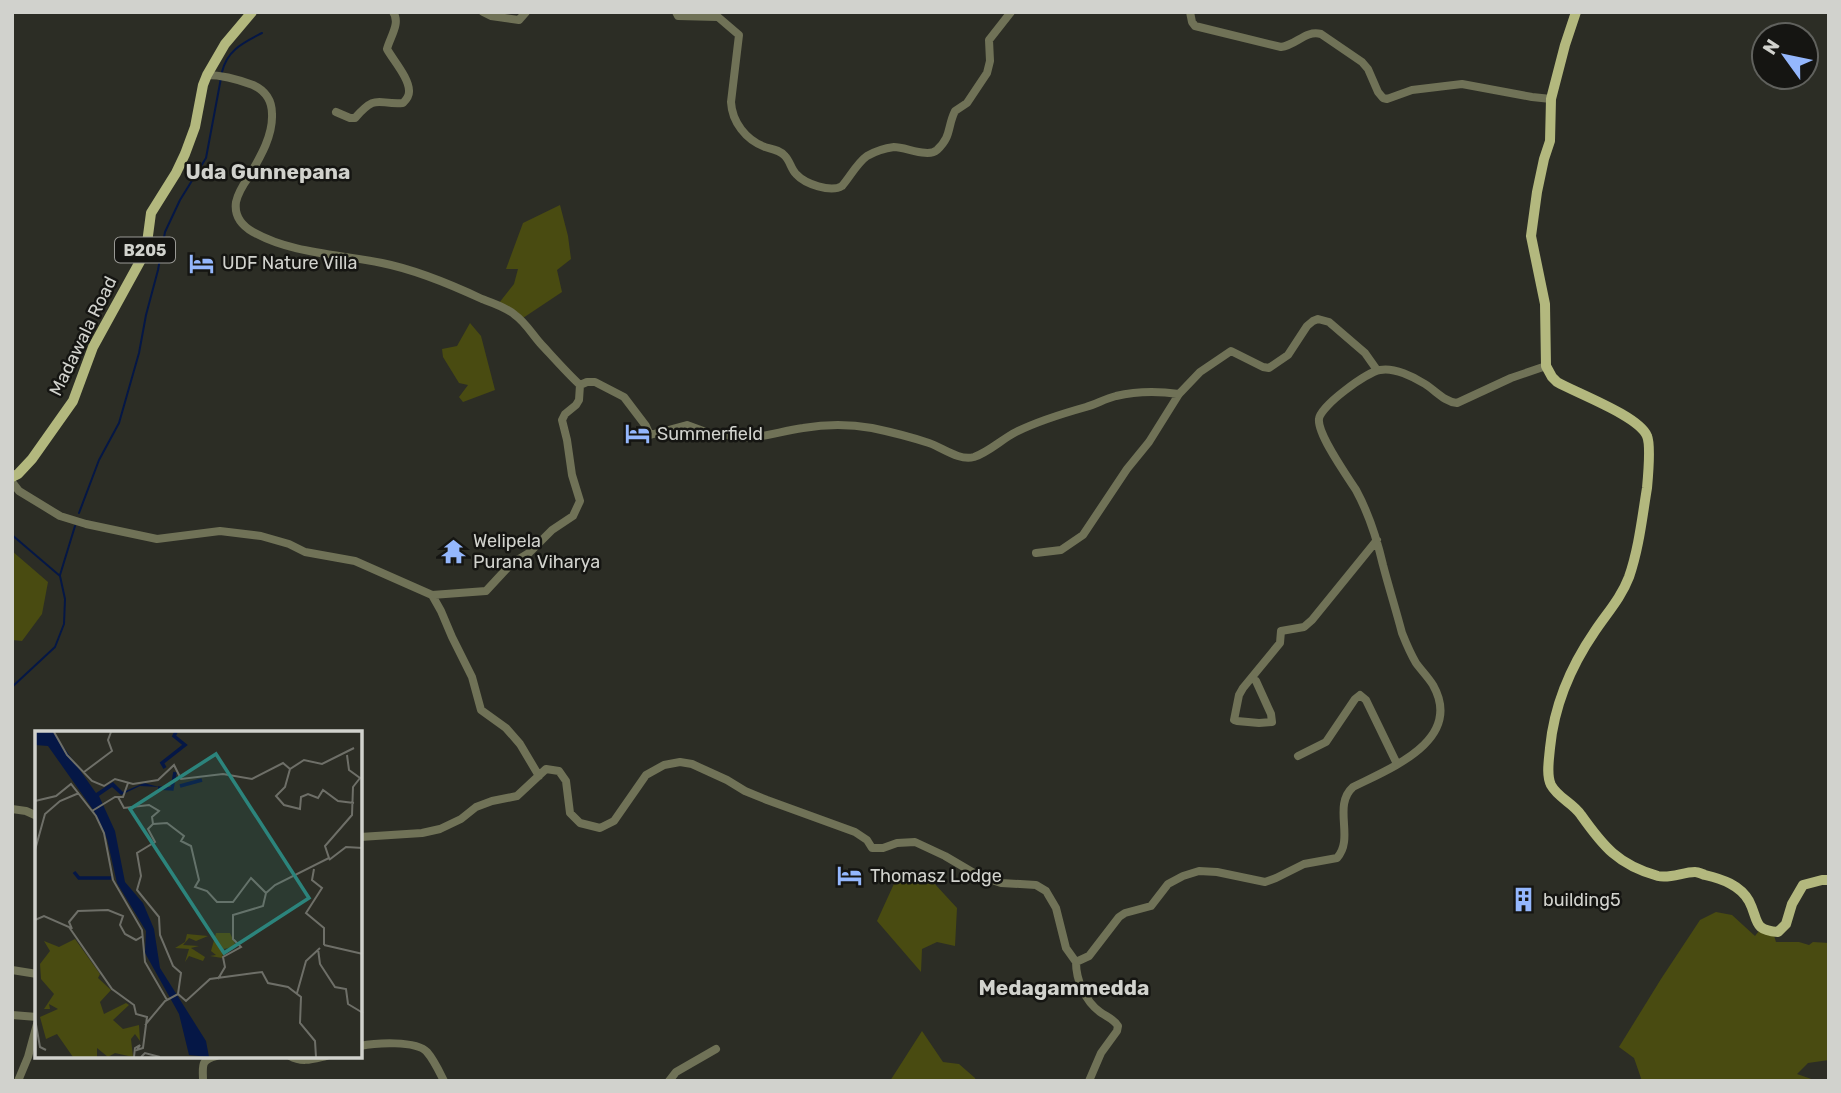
<svg xmlns="http://www.w3.org/2000/svg" width="1841" height="1093" viewBox="0 0 1841 1093" font-family="Rubik,sans-serif">
  <rect width="100%" height="100%" fill="#2c2d25"/>
  <path fill="#494b11" d="M560,205L568,236L571,259L557,270L562,292L523,318L499,303L514,284L518,269H506L523,223Z
    M470,323L481,336L495,390L463,402L459,397L468,385L459,383L443,357L442,349L457,346Z
    M12,551L48,582L42,614L22,641L12,640Z
    M898,875L917,883L933,882L957,908L955,946L937,942L922,949L921,972L877,921Z
    M1716,912L1732,915L1755,936L1762,927L1772,929L1776,942H1799L1809,945L1813,942L1829,943V1060L1808,1063L1797,1074L1817,1081H1642L1634,1058L1619,1047L1661,979L1700,920Z
    M922,1031L943,1062L959,1064L975,1078L976,1081H890Z"/>
  <g fill="none" stroke-linecap="round" stroke-linejoin="round">
    <path stroke="#051746" stroke-width="2" d="M222,72C227,50 243,43 262,33
      M79,513L99,460L119,423L139,353L146,315L158,270L165,232L180,200L206,158L221,78
      M12,535L60,576L65,599L64,624L55,647L12,687
      M60,575L75,526"/>
    <path stroke="#707257" stroke-width="8" d="M483,12L491,16L519,20L526,12
      M676,12L678,16L718,17L739,35L731,102C732,122 746,140 765,147C772,149 780,150 785,156C790,161 791,169 796,174C805,184 831,193 842,186C850,177 857,163 867,156C874,152 886,148 894,147C906,147 928,158 937,150C952,136 947,127 955,111L967,103L987,73L990,61L989,40L1011,12
      M1190,12L1192,22L1195,26L1281,47C1297,45 1305,30 1321,34L1362,62L1368,69L1378,92L1383,98L1387,99L1412,90L1462,84L1532,97L1551,99
      M207,75C223,75 237,79 253,85C266,91 272,100 272,114C273,137 259,159 248,178C243,185 238,193 236,202C234,216 241,225 253,232C292,254 339,254 382,263C417,270 450,284 482,299C493,303 506,307 515,315C525,322 532,334 540,343C553,357 566,372 580,385L587,382H595L624,397L646,426L650,435L687,425L714,435L720,433C750,444 773,432 803,428C826,424 850,424 872,428C891,432 911,437 929,443C943,448 959,461 974,457C989,452 1002,439 1016,432C1038,421 1061,414 1086,407C1096,404 1105,399 1116,396C1137,391 1158,391 1179,394
      M336,112L350,118H355C377,93 377,105 403,103C406,100 409,97 409,92C410,79 393,60 387,49C390,37 401,23 393,12
      M12,482L19,491L60,516L86,524L157,539L220,531L261,536L289,544L305,552L355,561L432,595L441,611L452,637L472,677L481,710L506,728L520,744L539,776
      M1036,553L1061,550L1083,535L1127,469L1149,442L1179,394L1200,372L1231,351L1263,367L1269,368L1288,355L1307,326L1313,321L1318,319L1329,322L1365,353L1377,370
      M432,595L486,591L511,564L529,553L552,530L573,516L580,501L572,475L567,440L562,420L565,414L576,405L579,400L580,385
      M1256,681L1271,714L1272,722L1259,723L1237,721L1234,720L1239,695L1243,688L1280,643L1281,631L1304,627L1312,620L1377,540
      M1298,756L1326,742L1355,699L1360,695L1366,700L1397,764
      M12,809L26,811L37,816
      M360,837L422,833L440,829L461,819L476,807L492,801L517,796L546,769L559,771L566,781L570,813L580,823L600,828L614,821L646,775L664,765L680,762L692,764L727,780L745,791L767,800L855,832L867,840L872,848H883L897,843L915,842L945,856L979,876L1001,883L1036,885L1046,891L1056,908L1066,948L1076,962
      M1076,962L1089,956L1119,917L1125,913L1151,906L1168,884L1183,876L1199,871L1217,872L1265,882L1276,878L1304,864L1337,858C1355,838 1332,806 1353,787C1391,768 1464,740 1433,685C1428,677 1421,670 1416,663C1410,653 1406,643 1402,633C1396,610 1389,588 1383,565C1377,539 1369,514 1356,490C1347,476 1317,434 1319,419C1320,406 1367,372 1380,370C1394,367 1414,377 1425,384C1436,391 1445,402 1457,403L1511,378L1546,366
      M1076,962C1076,980 1085,1001 1100,1012C1107,1017 1114,1019 1118,1026L1117,1031L1101,1053L1089,1081
      M12,970L37,974
      M12,1015L37,1017
      M360,1046C375,1043 416,1040 427,1052C434,1060 439,1071 444,1081
      M290,1056C302,1063 313,1059 326,1056
      M18,1081L28,1057L37,1024
      M203,1081C203,1066 200,1060 216,1056
      M669,1081L676,1072L716,1049"/>
    <path stroke="#b3b87e" stroke-width="10" d="M1576,12L1565,45L1551,99L1550,141L1544,159L1537,192L1531,236L1545,304L1546,366L1552,377L1557,382C1576,393 1639,416 1647,436C1651,445 1648,477 1647,488C1642,518 1639,548 1629,577C1621,598 1607,613 1595,631C1571,666 1554,706 1550,748C1549,760 1546,775 1551,785C1558,798 1573,803 1581,815C1603,846 1618,865 1658,876C1670,879 1683,872 1695,872C1698,872 1702,874 1705,875C1722,879 1740,885 1749,901C1759,920 1752,930 1778,932L1786,924L1792,904L1803,885L1822,880H1829
      M12,477L18,474L32,459L73,401L93,347L143,256L147,243L151,213L176,173L185,154L195,127L203,85L207,75L225,44L252,12"/>
  </g>
  <defs>
    <symbol id="hotel-bare" viewBox="-9 -9 18 18"><path d="M-6-4.5h1.5V1H6V5H4.5V3h-9V5H-6ZM-4 0a1.8 1.8 0 1 1 3.6 0ZM.5 0V-2.5h3Q6-2.5 6 0Z" fill="#94b7fd" stroke="#151512" stroke-width="2.5" paint-order="stroke"/></symbol>
    <symbol id="temple-bare" viewBox="-9 -9 18 18"><path d="M0-6L5-2H3V0L6.5 2.5H4V6H1.5V3h-3V6H-4V2.5H-6.5L-3 0V-2H-5Z" fill="#94b7fd" stroke="#151512" stroke-width="2.5" paint-order="stroke"/></symbol>
    <symbol id="building-bare" viewBox="-9 -9 18 18"><path d="M-4-6H4V6H1V3H-1V6H-4ZM-2.5-4.3h1.7v1.8h-1.7ZM.8-4.3h1.7v1.8H.8ZM-2.5-1h1.7V.8h-1.7ZM.8-1h1.7V.8H.8Z" fill="#94b7fd" stroke="#151512" stroke-width="2.5" paint-order="stroke"/></symbol>
  </defs>
  <g fill-rule="evenodd">
    <use href="#hotel-bare" x="184" y="246" width="35" height="35"/>
    <use href="#hotel-bare" x="620" y="416" width="35" height="35"/>
    <use href="#temple-bare" x="436" y="534" width="35" height="35"/>
    <use href="#hotel-bare" x="832" y="858" width="35" height="35"/>
    <use href="#building-bare" x="1506" y="882" width="35" height="35"/>
  </g>
  <g text-anchor="middle" dominant-baseline="central" stroke-width="5" stroke-linejoin="round" paint-order="stroke">
    <rect fill="#151512" stroke="#999995" stroke-width="2" x="115" y="237.5" width="60" height="25" rx="5"/>
    <g font-size="16" font-weight="bold" fill="#d1d2cd">
      <text x="145" y="250">B205</text>
    </g>
    <g font-size="18" fill="#d1d2cd" stroke="#151512" text-anchor="start">
      <text x="222" y="263">UDF Nature Villa</text>
      <text x="657" y="434">Summerfield</text>
      <text x="473" y="541">Welipela<tspan x="473" dy="21">Purana Viharya</tspan></text>
      <text x="870" y="876">Thomasz Lodge</text>
      <text x="1543" y="900">building5</text>
    </g>
    <g font-size="18" fill="#d1d2cd" stroke="#151512">
      <text transform="translate(83 336) rotate(-64)">Madawala Road</text>
    </g>
    <g font-size="21" font-weight="bold" fill="#d1d2cd" stroke="#151512">
      <text x="268" y="171">Uda Gunnepana</text>
      <text x="1064" y="987">Medagammedda</text>
    </g>
  </g>
  <g transform="translate(35 731)">
    <rect width="327" height="327" fill="#2c2d25"/>
    <path d="M181,202H195L201,215L189,218L187,227L175,225L181,224L176,220ZM152,203L173,205L161,210L154,207L148,214L164,215L156,217L170,226L168,230L154,225L150,231L154,218L140,217L150,211ZM40,208L65,243L63,247L76,259L65,271L69,283L91,272L94,274L78,289L88,298L104,294L105,310L100,303L96,308L98,326L80,322L73,326L62,317V326H38L22,303L11,308L5,286L23,278L14,273L15,278H9L19,263L6,248L5,233L15,220L9,210L24,216Z" fill="#494b11"/>
    <path d="M0,1H18L61,62L78,51L88,61L109,52L124,56L105,55L86,64L77,56L64,65L80,100L90,151L108,172L119,198L125,237L171,310L174,326L154,324L144,283L110,222L111,200L82,152L72,108L59,80L13,15L0,14Z" fill="#051746"/>
    <path fill="none" stroke="#051746" stroke-width="3.5" d="M130,37L127,32L150,14L139,5L141,1M145,55L167,49M123,57L137,58L140,41M39,141L44,147H76"/>
    <path fill="none" stroke="#6e6f68" stroke-width="2" d="M19,1L32,24L57,50L69,55L80,48L98,53L123,49L139,34L146,48L188,43L217,48L248,32L255,38L269,29L287,33L319,17M255,38L250,56L241,65L249,74L265,78L266,66L273,63L283,67L288,59L303,70L319,72M49,41L77,20L73,9L76,1M83,66L89,77L114,74L124,80L117,86L118,93L113,98L120,111L102,122L106,145L102,159L124,186L125,204L138,235L146,242L143,263M0,70L21,65L36,53L61,85L69,102L78,149L107,199L110,231L132,269M57,80L80,66H88L93,52M118,93L132,92L149,105L146,110L156,115L164,149L160,156L172,160L182,171H198L216,147L231,162M0,119L10,83L25,70L44,62M294,129L311,116L328,117M279,138L277,149L287,157L271,182L289,197V214M0,189L9,185L34,196L77,258L99,274L101,283L112,286L108,317L102,319L105,314L100,317L99,326M37,198L34,191L43,180L73,179L88,185L85,194L90,203L101,209L108,205M289,214L328,223M283,218L285,233L300,256L311,258L313,273L328,282M183,248L190,236L188,226L206,216L198,208V184L228,175L231,162L240,154L294,127L290,115L317,84L318,56L325,47L314,39L312,24M262,262L271,230L285,217M0,288L5,316L11,319M110,294L130,270L143,263L151,270L175,248L227,241L233,252L253,256L266,266L265,292L280,310L281,326M106,326L110,322L125,326"/>
    <path fill="#2c847c" fill-opacity="0.15" stroke="#2c847c" stroke-width="3.5" d="M181,23L274,167L189,222L95,78Z"/>
    <rect width="327" height="327" fill="none" stroke="#d1d2cd" stroke-width="3.5"/>
  </g>
  <rect width="1841" height="1093" fill="none" stroke="#d1d2cd" stroke-width="28"/>
  <g transform="translate(1785 56) rotate(303)"><circle r="33" fill="#151512" stroke="#60615d" stroke-width="2"/>
  <path d="M0-5L12 26L0 18L-12 26Z" fill="#94b7fd"/>
  <text y="-10" font-size="19" font-weight="bold" text-anchor="middle" fill="#d1d2cd">N</text>
  </g>
</svg>
